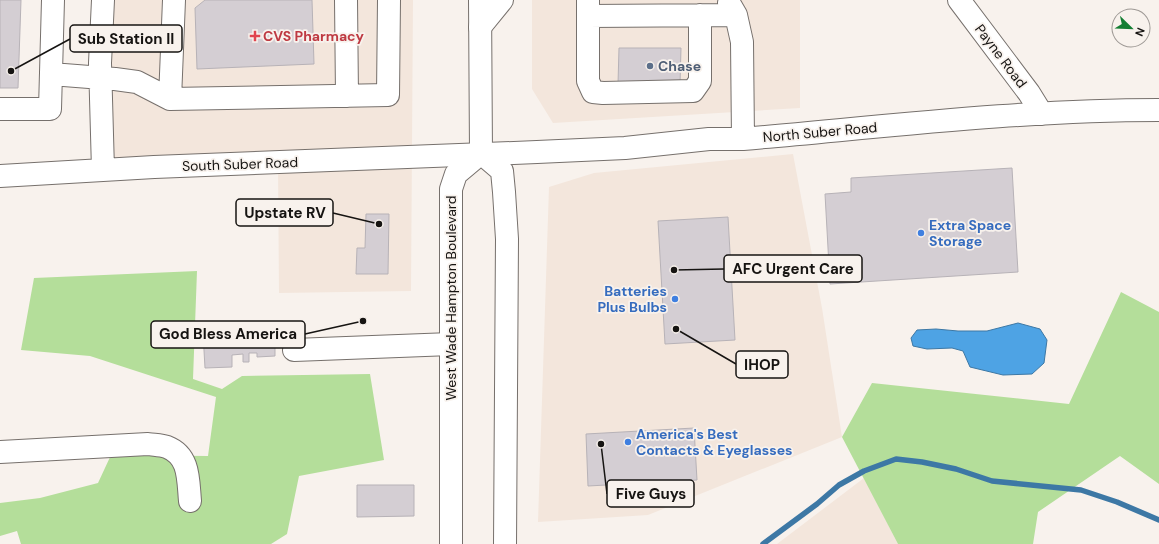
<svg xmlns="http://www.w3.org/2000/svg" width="1159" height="544" viewBox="0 0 1159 544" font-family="'DM Sans',sans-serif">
  <rect width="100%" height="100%" fill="#f8f2ed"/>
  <path fill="#f3e6dc" d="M93,0H413L411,291L279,293L278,165L95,167Z
    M532,0H800V108L553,123L532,89Z
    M793,154L822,308L842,437L648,515L538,522L549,187L594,173Z
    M864,478L898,544H777Z"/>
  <path fill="#b4de9a" d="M197,271L193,379L222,389L242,376L370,374L384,460L299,476L287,534L271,544H21L17,531L0,536V503L40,498L98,483L111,455L208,456L216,397L90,356L21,350L34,278Z
    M1121,292L1159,312V484L1120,456L1038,512L1033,544H898L842,437L872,383L1069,404Z"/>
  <path fill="#4ea3e4" stroke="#3d78a5" d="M1018,323L1040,329L1047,340L1044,363L1032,374L1003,375L970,367L963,351L952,348L927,349L913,346L911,338L917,330L936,329L958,331H987Z"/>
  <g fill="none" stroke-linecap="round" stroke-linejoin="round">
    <path stroke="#3d78a5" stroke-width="5.5" d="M763,544L817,504L839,485L864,471L896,459L922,462L956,469L992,481L1081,490L1117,502L1159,520"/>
  </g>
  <path fill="#d4ced3" stroke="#b7b2b7" d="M0,0H21L18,88H0Z
    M205,0H312L314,64L197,69L195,8Z
    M619,48H681L680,84H618Z
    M1012,168L1018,272L830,284L825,194L851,192V178Z
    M366,214H389L388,274H356L357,248H365Z
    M728,217L735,340L665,344L658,221Z
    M231,332V345L242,344V338H249V344H255V338L275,337V356L257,357V353H249V362H243V354L232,355V367L205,368L203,333Z
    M694,428L697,480L588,486L586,434Z
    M357,485H414V516L357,517Z"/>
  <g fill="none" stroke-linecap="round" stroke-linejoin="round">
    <defs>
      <path id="minor" d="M346,0L347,96
        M588,0V16L736,15
        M959,0L1029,93L1042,114
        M729,3L736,15L742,42L743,139
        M588,16V81L593,92L603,93L693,91L700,81V15
        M480,27L502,0
        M51,74L115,79L137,82L170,99L388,95L389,0
        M170,99L174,0
        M0,109H50L53,0
        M103,170L100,63L103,0
        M0,176L154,167L537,152L625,148L709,139H743C882,127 1020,110 1159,110
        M294,350L451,344
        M0,452L148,444C154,445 161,445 167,447C190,456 188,480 190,501"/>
      <path id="major" d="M480,0L481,153
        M481,153L502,171L504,192L507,239L505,544
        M451,544V189L456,174L481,153"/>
    </defs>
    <use href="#minor" stroke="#76706c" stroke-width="24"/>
    <use href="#major" stroke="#76706c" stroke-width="24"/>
    <use href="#minor" stroke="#fff" stroke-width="22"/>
    <use href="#major" stroke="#fff" stroke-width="22"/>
  </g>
  <path fill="#e0444e" stroke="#f8f2ed" stroke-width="1.5" d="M253 30h4v4h4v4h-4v4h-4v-4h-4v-4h4z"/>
  <circle fill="#5c6f8a" stroke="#f8f2ed" stroke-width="1.5" cx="650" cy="66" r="4"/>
  <g fill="#3f7fe0" stroke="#f8f2ed" stroke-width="1.5">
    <circle cx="921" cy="233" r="4"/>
    <circle cx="675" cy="299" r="4"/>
    <circle cx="628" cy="442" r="4"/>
  </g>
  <g text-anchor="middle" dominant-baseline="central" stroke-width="3.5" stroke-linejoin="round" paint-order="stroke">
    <g font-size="14" font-weight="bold" fill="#be3a42" stroke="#f8f2ed" text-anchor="start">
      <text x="263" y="36">CVS Pharmacy</text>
    </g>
    <g font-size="14" fill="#161412" stroke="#f8f2ed">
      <text transform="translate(1001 56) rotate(53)">Payne Road</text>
      <text transform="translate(820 132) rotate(-5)">North Suber Road</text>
      <text transform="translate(240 164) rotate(-2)">South Suber Road</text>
      <text transform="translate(451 298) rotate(-90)">West Wade Hampton Boulevard</text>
    </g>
    <g font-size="14" font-weight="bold" fill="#4e5e75" stroke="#f8f2ed" text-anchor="start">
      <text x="658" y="66">Chase</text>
    </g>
    <g font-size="14" font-weight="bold" fill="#366cbe" stroke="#f8f2ed" text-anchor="start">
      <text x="929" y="225">Extra Space<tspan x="929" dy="16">Storage</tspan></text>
      <text x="667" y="291" text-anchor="end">Batteries<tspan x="667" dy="16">Plus Bulbs</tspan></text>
      <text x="636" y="434">America's Best<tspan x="636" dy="16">Contacts &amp; Eyeglasses</tspan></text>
    </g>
  </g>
  <path fill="none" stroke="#161412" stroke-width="1.5" d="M11 71L70 39M379 224L333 213M674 270L724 269M363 321L305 334M676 329L736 364M601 444L607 494"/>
  <g fill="#161412" stroke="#f8f2ed" stroke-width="1.5">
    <circle cx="11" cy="71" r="4"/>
    <circle cx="379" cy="224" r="4"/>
    <circle cx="674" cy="270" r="4"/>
    <circle cx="363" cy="321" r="4"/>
    <circle cx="676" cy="329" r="4"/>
    <circle cx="601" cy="444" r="4"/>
  </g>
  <g fill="#f8f2ed" stroke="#161412" stroke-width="1.5">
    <rect x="70" y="25" width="112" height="27" rx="4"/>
    <rect x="236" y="199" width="97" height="27" rx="4"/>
    <rect x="724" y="255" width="138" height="27" rx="4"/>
    <rect x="151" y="321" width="154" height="27" rx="4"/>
    <rect x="736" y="351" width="52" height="27" rx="4"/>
    <rect x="607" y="480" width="87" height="27" rx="4"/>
  </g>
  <g font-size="15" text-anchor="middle" font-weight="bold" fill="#161412">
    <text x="126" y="44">Sub Station II</text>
    <text x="285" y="218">Upstate RV</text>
    <text x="793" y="274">AFC Urgent Care</text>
    <text x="228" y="339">God Bless America</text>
    <text x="762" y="370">IHOP</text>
    <text x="651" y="499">Five Guys</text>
  </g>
  <g transform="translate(1131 28) rotate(113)"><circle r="19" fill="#f8f2ed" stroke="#9e9995"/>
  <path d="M0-3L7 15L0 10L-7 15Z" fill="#147e33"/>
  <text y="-6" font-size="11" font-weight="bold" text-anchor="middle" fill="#161412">N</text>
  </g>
</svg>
